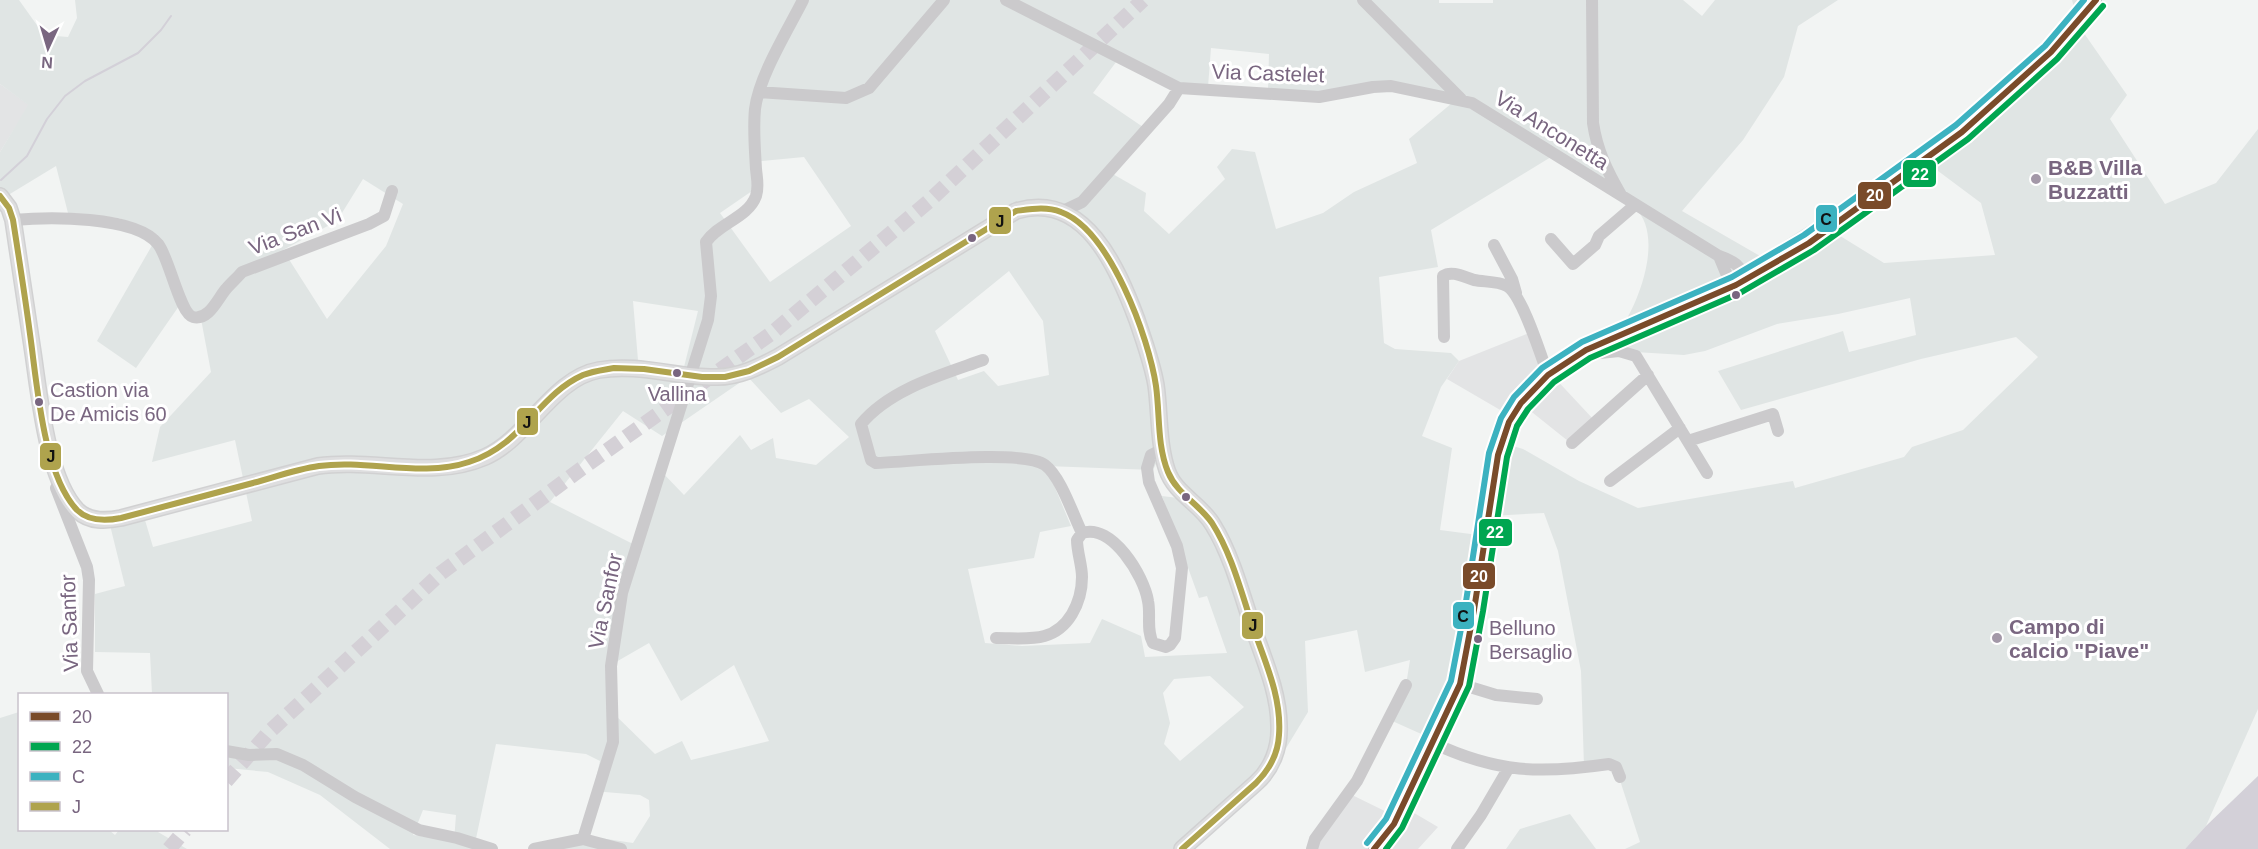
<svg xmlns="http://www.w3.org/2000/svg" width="2258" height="849" viewBox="0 0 2258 849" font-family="Helvetica,sans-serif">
  <rect width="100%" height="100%" fill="#f2f4f3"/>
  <path fill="#e3e4e5" d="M0,84L29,105L0,152Z
    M1529,333L1552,375L1594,420L1568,441L1523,405L1514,418L1447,379L1459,361Z
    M1348,793L1399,818L1404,807L1438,827L1418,849H1310Z"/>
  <path fill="#e0e5e4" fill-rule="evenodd" d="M0,0H19L44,35L68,37L77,18L75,0H1439V3H1493V0H1683L1702,16L1715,0H1838L1798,26L1784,77L1743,140L1682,211L1760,256L1925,152L1926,162L2079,26L2072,0H2101L2079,26L2127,95L2110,119L2165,204L2216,183L2258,129V709L2206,826L2185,849H1625L1640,842L1616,768L1584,767L1581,671L1558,551L1544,513L1490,516L1503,443L1523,449L1579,481L1638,508L1793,481L1795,488L1904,457L1912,447L1963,430L2038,357L2016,337L1921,359L1741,410L1718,371L1843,331L1849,352L1916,335L1910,298L1838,314L1777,324L1705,351L1684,355L1619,351L1617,334C1638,307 1666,235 1634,207C1627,201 1618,197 1610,193C1591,181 1571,169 1551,157L1431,230L1438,267L1379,277L1384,343L1395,349L1451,353L1459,361L1441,387L1422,436L1452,448L1440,530L1486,536L1469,654L1437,741L1390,720L1406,685L1410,660L1365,672L1357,630L1305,641L1308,712L1274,768L1188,849H539L587,836L633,843L650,816L649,800L640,795L593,791L600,761L586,754L496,744L474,848L477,849H390L320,795L268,772L227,768L226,694H152L150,653L95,652V594L125,586L108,517L142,510L153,547L252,521L235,440L152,462L160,427L211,372L201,319L179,306L136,368L97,341L158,235L119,218L68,213L56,166L0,200V152L28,105L0,84ZM1211,48L1269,54L1268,89L1301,93L1411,88L1452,103L1409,139L1417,163L1354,192L1323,213L1276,229L1255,152L1232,149L1217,167L1225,179L1169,234L1144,211L1146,193L1104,169L1143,127L1093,93L1122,54L1180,84L1208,87ZM804,157L851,226L770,282L720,213L752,191L751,162ZM1926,162L1981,203L1995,255L1884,263L1837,234L1885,200ZM363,179L403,204L386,246L327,319L283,250L337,221ZM1009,271L1043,321L1049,375L998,386L984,371L958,380L935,331ZM633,301L698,311L684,367L638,360ZM748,377L781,413L809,399L849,437L816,465L776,458L773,438L751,450L740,435L684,495L659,469L633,544L550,502L623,411L662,436ZM1166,443L1178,498L1162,496L1199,598L1207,596L1227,653L1145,657L1141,636L1102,619L1090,643L1022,646L985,643L968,569L1034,558L1040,532L1071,526L1046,466L1153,470ZM649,643L681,701L734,665L769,741L691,760L682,741L655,754L606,706L609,666ZM1210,676L1244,707L1180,761L1164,744L1170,723L1163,693L1174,679ZM423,810L456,815L454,841L413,835Z
    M19,712L20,830H109L115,835L119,830H160L158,832L187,849H0V718Z
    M1570,814L1596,849H1506L1520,829Z"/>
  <path fill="#d3d0d8" d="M2258,776V849H2185L2206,826Z"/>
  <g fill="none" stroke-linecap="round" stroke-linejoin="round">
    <path stroke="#d3d0d8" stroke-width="2" d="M1,180L27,156L47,119L65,96L85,81L138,53L161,30L171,16"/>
    <path stroke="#d4d0d6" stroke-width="15" stroke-dasharray="15 8" stroke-linecap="butt" d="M226,781L269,732L441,573L581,469L772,333L928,202L1143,0
      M169,849L185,830"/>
    <defs>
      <path id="major" d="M0,196L9,208L13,220C19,262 26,304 32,346C39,390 46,479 78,511C90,522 106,521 121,518L318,466C373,458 432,480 485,457C527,439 553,378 599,370C639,363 678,378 717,377C739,377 759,367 778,357L1016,211C1085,190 1118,269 1137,320C1144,341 1152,362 1156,385C1160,413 1158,443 1167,470C1175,494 1201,504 1213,525C1230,552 1241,591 1251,622C1262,655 1279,691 1279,726C1280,747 1272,769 1256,783L1182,849"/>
    </defs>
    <use href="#major" stroke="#d1d1d2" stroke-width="18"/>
    <path stroke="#cbcacc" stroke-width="12" d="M1006,0L1179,88L1319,97L1373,87L1391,86L1472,103L1719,256C1733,261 1742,265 1744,281
      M1363,0L1461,99
      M1592,0L1593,123C1597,150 1607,171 1621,195
      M759,92L846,98L869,88L944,0
      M1061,212L1082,202L1169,104L1179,88
      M13,220C47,217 135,215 158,244C169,257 180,314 193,317C209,321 218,298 226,289C231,283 237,278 242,272L369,224L384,216L392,191
      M1551,239L1573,264L1595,245L1599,236L1635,205
      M1494,245L1512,279L1516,293
      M1719,256L1726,273L1736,285
      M1444,337L1443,276C1452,270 1464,277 1474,280C1484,282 1498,281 1507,286C1522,294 1541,356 1548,375
      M1586,350L1590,354L1619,351L1636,356L1707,473
      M983,360C941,375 890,389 861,424L871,460L876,463C908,462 1023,449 1045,465C1061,477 1073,515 1082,533
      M1688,441L1773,414L1778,431
      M1572,443L1648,375
      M1610,481L1680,428
      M56,488L87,567L89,580L87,671L98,694
      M996,638C1027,638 1054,644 1072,614C1079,602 1082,590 1082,577C1082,565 1077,552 1077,540L1082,533C1112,523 1144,576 1148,601C1151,615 1146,630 1153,643L1166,647L1170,645L1175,638L1182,568L1177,546L1149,482L1147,468L1151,455L1163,449
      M1460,684L1496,695L1537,699
      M1433,743C1497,773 1540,774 1609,764L1616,767L1620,777
      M226,751L249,755L277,754L303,765L355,797L419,830L457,838L492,849
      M583,839L613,742L611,666L622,593L708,320L711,296L706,242C719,223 748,218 756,196C759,187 757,179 756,169C755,150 753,129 755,109C759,76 788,30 803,0
      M534,849L583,839L621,849
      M1312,849L1315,839L1357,781L1406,685
      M1374,849L1394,824L1460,684L1474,610L1498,455L1509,422L1521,403L1548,375L1586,350L1736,285L1809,243L1833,226L1962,132L2051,52L2096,0
      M1457,849L1481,815L1508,769"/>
    <use href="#major" stroke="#dededf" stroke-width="15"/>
    <defs>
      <path id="bus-1" d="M1374,849L1394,824L1460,684L1474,610L1498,455L1509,422L1521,403L1548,375L1586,350L1736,285L1809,243L1962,132L2051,52L2096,0"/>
      <path id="bus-2" d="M1386,849L1402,828L1469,686L1483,611L1507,457L1517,426L1528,409L1554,382L1590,358L1740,293L1814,250L1968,139L2057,59L2103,6"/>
      <path id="bus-3" d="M1367,843L1386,819L1451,681L1465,608L1489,453L1501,418L1514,397L1542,368L1582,342L1732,277L1804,235L1956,125L2045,46L2084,0"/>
      <path id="bus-4" d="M0,196L9,208L13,220C19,258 25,296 30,334C37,383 43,474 77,510C89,522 106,521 121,518C165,506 209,495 253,483C275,477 297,469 319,466C368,459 421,478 469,462C523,445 538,395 583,375C593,371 603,370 614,368L644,369L702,377H725L749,371L778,357L1016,211C1031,209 1046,206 1061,212C1110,230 1149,338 1156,386C1160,415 1157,445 1168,472C1177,494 1199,504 1212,523C1231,553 1240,588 1251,621C1263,658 1282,695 1279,735C1278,754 1269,770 1256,783L1182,849"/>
    </defs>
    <use href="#bus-1" stroke="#fff" stroke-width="10"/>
    <use href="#bus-2" stroke="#fff" stroke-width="10"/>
    <use href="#bus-3" stroke="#fff" stroke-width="10"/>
    <use href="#bus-4" stroke="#fff" stroke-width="10"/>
    <use href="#bus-1" stroke="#7a4b2a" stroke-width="6"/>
    <use href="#bus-2" stroke="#00a651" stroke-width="6"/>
    <use href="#bus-3" stroke="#3cb2c0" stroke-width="6"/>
    <use href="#bus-4" stroke="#afa34d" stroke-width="6"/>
  </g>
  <g fill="#a398a8" stroke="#fff" stroke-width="2">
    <circle cx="2036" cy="179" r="6"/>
    <circle cx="1997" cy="638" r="6"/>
  </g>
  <g fill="#796680" stroke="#fff" stroke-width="2">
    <circle cx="972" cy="238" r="5"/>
    <circle cx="1736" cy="295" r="5"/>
    <circle cx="677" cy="373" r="5"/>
    <circle cx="39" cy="402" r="5"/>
    <circle cx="1186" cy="497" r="5"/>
    <circle cx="1478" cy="639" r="5"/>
  </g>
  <g text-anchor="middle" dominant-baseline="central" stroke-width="6" stroke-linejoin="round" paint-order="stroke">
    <g font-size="20" fill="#796680" stroke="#fff" text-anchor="start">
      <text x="50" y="390">Castion via<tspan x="50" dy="24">De Amicis 60</tspan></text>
      <text x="677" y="394" text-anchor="middle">Vallina</text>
      <text x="1489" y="628">Belluno<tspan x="1489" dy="24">Bersaglio</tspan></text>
    </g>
    <g font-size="21" fill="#796680" stroke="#fff">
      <text transform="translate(1268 73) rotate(2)">Via Castelet</text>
      <text transform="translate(1552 130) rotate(32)">Via Anconetta</text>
      <text transform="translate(295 231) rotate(-21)">Via San Vi</text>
      <text transform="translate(605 601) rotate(-78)">Via Sanfor</text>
      <text transform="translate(69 623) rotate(-92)">Via Sanfor</text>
    </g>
    <g font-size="21" font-weight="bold" fill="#796680" stroke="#fff" text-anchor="start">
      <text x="2048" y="167">B&amp;B Villa<tspan x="2048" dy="24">Buzzatti</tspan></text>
      <text x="2009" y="626">Campo di<tspan x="2009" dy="24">calcio "Piave"</tspan></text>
    </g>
  </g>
  <g stroke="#fff" stroke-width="2">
    <rect x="1902" y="159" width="35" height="29" rx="6" fill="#00a651"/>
    <rect x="1857" y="181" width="35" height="29" rx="6" fill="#7a4b2a"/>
    <rect x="1815" y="204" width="23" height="29" rx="6" fill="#3cb2c0"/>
    <rect x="988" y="206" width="24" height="29" rx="6" fill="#afa34d"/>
    <rect x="516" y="407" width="23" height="29" rx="6" fill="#afa34d"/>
    <rect x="39" y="442" width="23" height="29" rx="6" fill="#afa34d"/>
    <rect x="1478" y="518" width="35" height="29" rx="6" fill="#00a651"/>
    <rect x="1462" y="562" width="34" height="28" rx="6" fill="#7a4b2a"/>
    <rect x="1452" y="601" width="23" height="29" rx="6" fill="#3cb2c0"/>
    <rect x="1241" y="611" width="23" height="29" rx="6" fill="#afa34d"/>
  </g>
  <g font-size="16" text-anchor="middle" font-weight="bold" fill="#fff">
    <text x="1920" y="180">22</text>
    <text x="1875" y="201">20</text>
    <text x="1495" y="538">22</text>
    <text x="1479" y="582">20</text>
  </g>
  <g font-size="16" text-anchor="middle" font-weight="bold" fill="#111">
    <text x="1826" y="225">C</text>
    <text x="1000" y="227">J</text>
    <text x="527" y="428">J</text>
    <text x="51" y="462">J</text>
    <text x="1463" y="622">C</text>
    <text x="1253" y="631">J</text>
  </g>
  <rect x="18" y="693" width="210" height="138" fill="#ffffff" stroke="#c9c2cc" stroke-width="1.5"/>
  <rect x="30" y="712" width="30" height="9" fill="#7a4b2a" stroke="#c9c2cc" stroke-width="1.5"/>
  <text x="72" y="723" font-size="18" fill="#796680">20</text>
  <rect x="30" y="742" width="30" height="9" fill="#00a651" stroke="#c9c2cc" stroke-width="1.5"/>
  <text x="72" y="753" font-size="18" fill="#796680">22</text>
  <rect x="30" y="772" width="30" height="9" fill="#3cb2c0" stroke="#c9c2cc" stroke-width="1.5"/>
  <text x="72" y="783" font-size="18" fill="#796680">C</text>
  <rect x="30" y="802" width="30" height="9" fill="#afa34d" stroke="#c9c2cc" stroke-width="1.5"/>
  <text x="72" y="813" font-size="18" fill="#796680">J</text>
  <g transform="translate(48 48) rotate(184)" stroke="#ffffff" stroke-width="4.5" paint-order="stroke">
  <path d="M0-4.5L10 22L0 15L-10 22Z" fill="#796680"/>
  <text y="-9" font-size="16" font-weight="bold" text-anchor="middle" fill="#796680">N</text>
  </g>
</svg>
